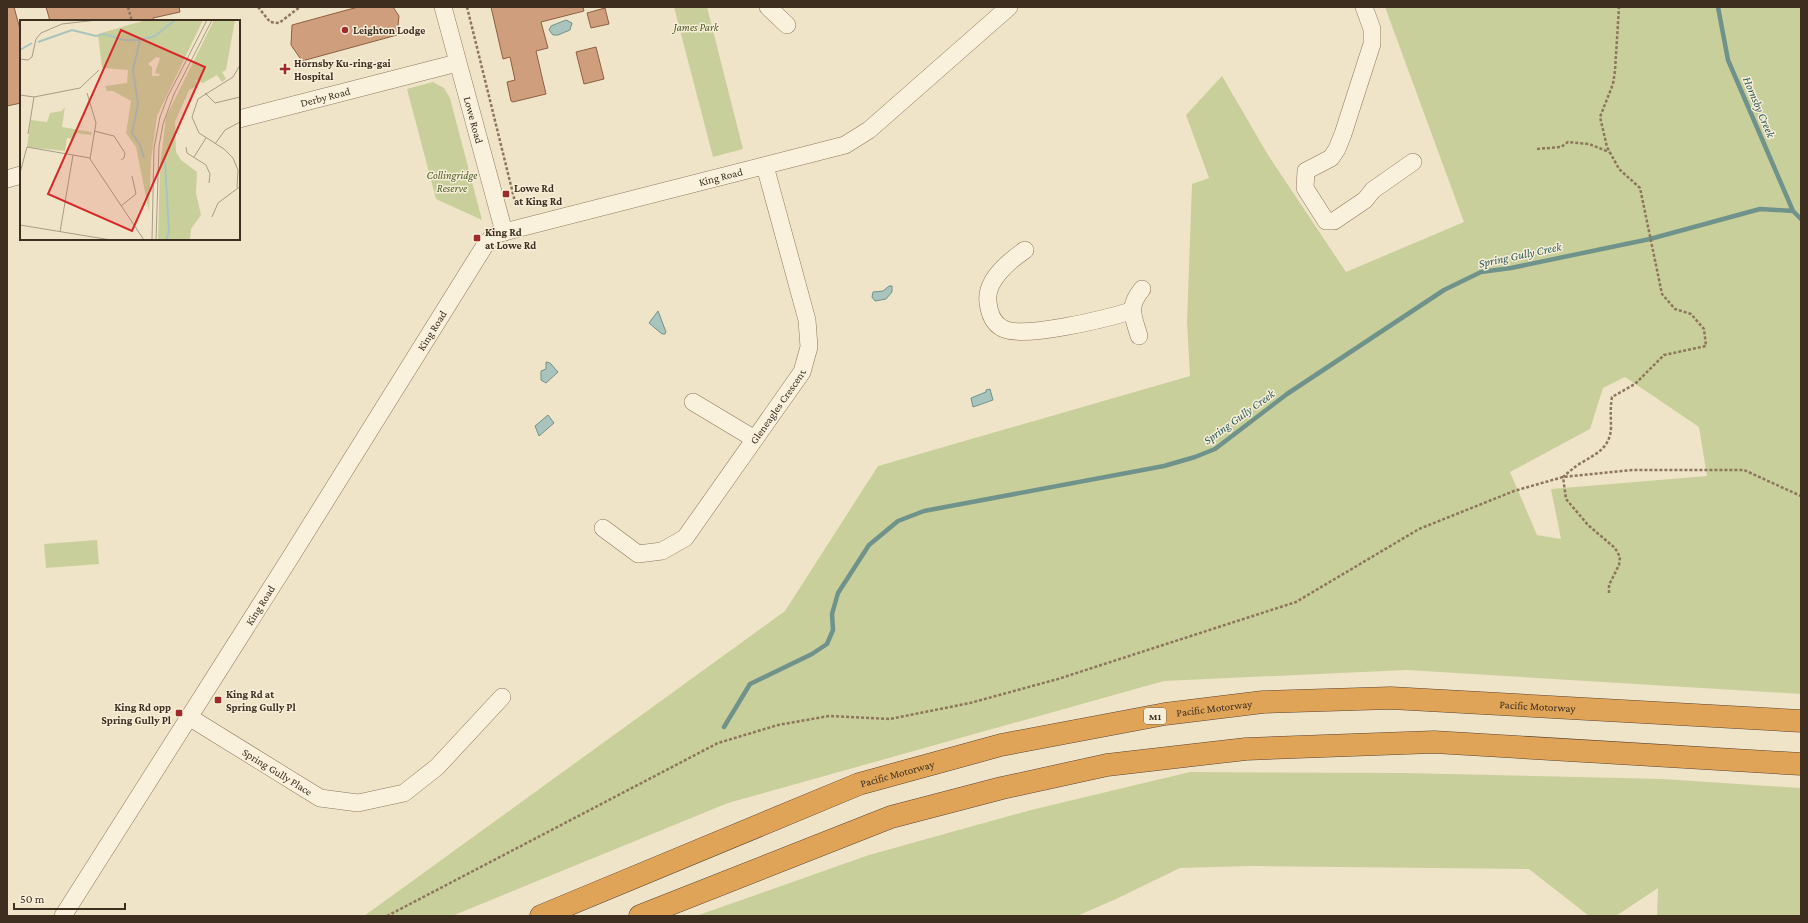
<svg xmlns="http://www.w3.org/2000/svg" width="1808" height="923" viewBox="0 0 1808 923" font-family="'Crimson Pro',serif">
  <rect width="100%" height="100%" fill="#f0e4c8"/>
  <path fill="#c9cf9b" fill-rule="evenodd" d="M674,7H707L743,149L713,157Z
    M1385,7H1801V694L1407,670L1164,681L728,803L452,916H364L785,611L878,466L1190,376L1187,322L1192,184L1209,178L1186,115L1222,76L1268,155L1346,272L1464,222ZM1625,377L1699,427L1707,476L1551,489L1561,539L1537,535L1510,472L1590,429L1603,388Z
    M433,82L444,88L450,98L482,220L436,199L407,89Z
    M97,540L99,564L46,568L44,544Z
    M1190,772L1403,773L1663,779L1801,788V916H1657L1658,888L1616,916H1589L1529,869L1250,866L1180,868L1116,899L1077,916H696L869,855L1031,810Z"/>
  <path fill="#a9c4bc" stroke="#6f938a" d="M566,20L572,23L570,30L558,35H553L549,30L551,26Z
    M889,286H892V292L886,299L875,301L872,297L873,292L883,291Z
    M658,311L666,332L665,334H662L649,323Z
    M546,362L550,363L558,372L546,383L541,380V371L546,369Z
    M990,389L993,400L973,407L971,398L986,392V390Z
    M548,415L554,423L539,436L535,426Z"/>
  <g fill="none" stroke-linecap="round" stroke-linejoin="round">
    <path stroke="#6f938a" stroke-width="4.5" d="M1718,7L1728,60L1793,211L1801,219
      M724,727L750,684L812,654L827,644L833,630L832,614L838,593L869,545L898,521L924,511L1164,466L1195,457L1215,449L1287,394L1444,290L1481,272L1511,268L1650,239L1760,209L1793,211"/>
  </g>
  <path fill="#cf9f7d" stroke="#8d5f41" d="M7,7H14L21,33V103L7,106Z
    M46,7H179L180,12L153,18L154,21H50Z
    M358,7H393L399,16L397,35L302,61L291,45L292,25Z
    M491,7H583L584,11L541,22L548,48L536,51L546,94L513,102L511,101L507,82L515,80L510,57L503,59Z
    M605,8L609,24L591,28L587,13Z
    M596,47L604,79L584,84L576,52Z"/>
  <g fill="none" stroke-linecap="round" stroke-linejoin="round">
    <defs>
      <g id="minor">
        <path id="s1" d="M443,7L504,232"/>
        <path d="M768,7L787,25"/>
        <path d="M1364,7L1372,29V44L1343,134L1337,149L1331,158L1306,171L1305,188L1326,221H1334L1365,200L1373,190L1413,162"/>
        <path id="s2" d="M239,119L457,63"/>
        <path d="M7,179L21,175"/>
        <path d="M1025,250C1009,261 985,281 988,302C989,312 993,323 1002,328C1022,340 1108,318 1131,311"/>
        <path d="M1139,336C1133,315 1127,308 1142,289"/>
        <path d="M693,402L753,438"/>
        <path id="s3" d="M603,528L638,554L662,551L685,538L802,372L809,347L807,320L765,166"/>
        <path id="s4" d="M189,717L320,798L358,803L404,793L437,767L502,697"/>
        <path id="s5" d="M63,916L290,558L487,242L497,234L504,232L845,145L869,130L1009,7"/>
      </g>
      <g id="highway">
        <path id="s6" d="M541,916L859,784L1001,745L1165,714L1263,702L1391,698L1801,721"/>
        <path d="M640,916L891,817L1002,788L1107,765L1246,749L1434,742L1801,764"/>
      </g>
    </defs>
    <use href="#minor" stroke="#8d765c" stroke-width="18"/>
    <use href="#highway" stroke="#5b4430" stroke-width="23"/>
    <path stroke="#8d765c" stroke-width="2.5" stroke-dasharray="3 2" stroke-linecap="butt" d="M128,7L132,21
      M258,7L270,22L279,23L300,7
      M467,7L516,206
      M1537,149L1561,147L1568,142L1589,144L1609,152
      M1609,593V585L1619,565L1620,557L1615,548L1588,525L1566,499L1563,477C1569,472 1574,467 1581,463C1596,454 1610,448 1611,428C1611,417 1610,408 1612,397L1635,384L1664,355L1706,346L1704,329L1691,314L1675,309L1662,294L1640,188L1619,169L1607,147L1600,117L1613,84L1615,71L1619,7
      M387,916L718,743L778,725L829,716L890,719L970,703L1058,679L1296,602L1419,529L1514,491L1563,477L1633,470H1744L1801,496"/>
    <use href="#minor" stroke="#faf1dc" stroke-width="17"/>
    <use href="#highway" stroke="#e0a458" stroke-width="22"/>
  </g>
  <g fill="#9e2a2b" stroke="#f7eed8" stroke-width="1.5">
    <circle cx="345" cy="30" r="4"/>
    <path d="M283 63h4v4h4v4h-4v4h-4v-4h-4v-4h4z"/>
    <rect x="502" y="190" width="8" height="8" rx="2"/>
    <rect x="473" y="234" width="8" height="8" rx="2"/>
    <rect x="214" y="696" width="8" height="8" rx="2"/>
    <rect x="175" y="709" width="8" height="8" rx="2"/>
  </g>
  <g text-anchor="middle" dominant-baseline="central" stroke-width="3" stroke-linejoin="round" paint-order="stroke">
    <rect fill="#f7eed8" stroke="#756857" stroke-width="1" x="1144" y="708" width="22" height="16" rx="3"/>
    <g font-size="10" font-weight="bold" fill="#3d2e20">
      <text x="1155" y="716">M1</text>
    </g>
    <g font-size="11" font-style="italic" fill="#4d5a26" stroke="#f7eed8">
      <text x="696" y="27">James Park</text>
      <text x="452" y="175">Collingridge<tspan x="452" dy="13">Reserve</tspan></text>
    </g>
    <g font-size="11" font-weight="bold" fill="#3d2e20" stroke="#f7eed8" text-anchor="start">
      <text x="353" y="30">Leighton Lodge</text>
      <text x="294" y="63">Hornsby Ku-ring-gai<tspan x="294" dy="13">Hospital</tspan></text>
      <text x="514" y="188">Lowe Rd<tspan x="514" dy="13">at King Rd</tspan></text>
      <text x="485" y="232">King Rd<tspan x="485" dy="13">at Lowe Rd</tspan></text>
      <text x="226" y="694">King Rd at<tspan x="226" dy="13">Spring Gully Pl</tspan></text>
      <text x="171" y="707" text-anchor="end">King Rd opp<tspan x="171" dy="13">Spring Gully Pl</tspan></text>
    </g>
    <g font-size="11" fill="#3d2e20" stroke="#f7eed8">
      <text stroke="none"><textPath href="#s2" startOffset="89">Derby Road</textPath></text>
      <text stroke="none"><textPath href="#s1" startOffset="117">Lowe Road</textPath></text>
      <text stroke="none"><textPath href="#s5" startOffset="1040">King Road</textPath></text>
      <text stroke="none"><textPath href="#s5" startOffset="692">King Road</textPath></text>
      <text stroke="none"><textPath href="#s3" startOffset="255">Gleneagles Crescent</textPath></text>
      <text stroke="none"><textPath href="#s5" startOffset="368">King Road</textPath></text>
      <text stroke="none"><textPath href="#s6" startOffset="1032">Pacific Motorway</textPath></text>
      <text stroke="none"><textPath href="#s6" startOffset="708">Pacific Motorway</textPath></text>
      <text stroke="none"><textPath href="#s4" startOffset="104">Spring Gully Place</textPath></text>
      <text stroke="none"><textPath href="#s6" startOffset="384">Pacific Motorway</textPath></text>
    </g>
    <g font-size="12" font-style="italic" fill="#2f5d5a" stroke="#f7eed8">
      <text transform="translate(1759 107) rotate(67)">Hornsby Creek</text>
      <text transform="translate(1520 255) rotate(-12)">Spring Gully Creek</text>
      <text transform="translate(1239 417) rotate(-36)">Spring Gully Creek</text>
    </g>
  </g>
  <g transform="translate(20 20)">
    <rect width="220" height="220" fill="#f0e4c8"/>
    <path d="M126,0H183L137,96L131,140L129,192L116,127L106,113L111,81L93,71H87L85,66L107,63L108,50L82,48L78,14ZM136,37L140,38L135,53L140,54L139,56H132V47L128,44ZM194,0H215L206,50L202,52L206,59L202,62L197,55L183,63L176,60L177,66L169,70L155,102L156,132L161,140L177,152L176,173L181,195L171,209L170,220H138L140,146L146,97ZM45,87L42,107L72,112L71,115L55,113L54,119L47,118L45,131L7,127L11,100L27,102L30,93L42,91Z" fill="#c9cf9b" fill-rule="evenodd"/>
    <path fill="none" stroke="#a9c4bc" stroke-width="2" d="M120,20L113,50L118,84L112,113L120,125L124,138M18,22L52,10L76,16L84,14L104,20H120L135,16L155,0M0,30L12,23M145,141L149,212L146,220"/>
    <path fill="none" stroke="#a89b85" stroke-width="1" d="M0,39L8,40L12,37L16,19L21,13L42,4L77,0M220,45L213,57L178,79L172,97L179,113L204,129L213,138L218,150L217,167L220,169M67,73L76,103L70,139L124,220M185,73L195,83L220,77M0,75L14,77L60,68L79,50M74,111L94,116L105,133L104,138L101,140M8,114L14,77M195,124L205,110L220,102M166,127L167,133L186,145L190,154L189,163M174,137L186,118M0,153L7,127L70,138M101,186L116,174L112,156M192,197L198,183L218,168M0,205L91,220M40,212L53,135M132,220L134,128L140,97L148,76L187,0M136,220L139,126L143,104L154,74L192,0"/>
    <path fill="#d62828" fill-opacity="0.15" stroke="#d62828" stroke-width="2" d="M101,10L185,47L112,211L28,174Z"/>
    <rect width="220" height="220" fill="none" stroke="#3d2e20" stroke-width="2"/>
  </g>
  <rect width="1808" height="923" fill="none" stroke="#3d2e20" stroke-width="16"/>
  <path d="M14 903v6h111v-6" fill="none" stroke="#3d2e20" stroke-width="2"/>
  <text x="20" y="903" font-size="12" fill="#3d2e20" stroke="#f7eed8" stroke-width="3" paint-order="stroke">50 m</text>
</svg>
